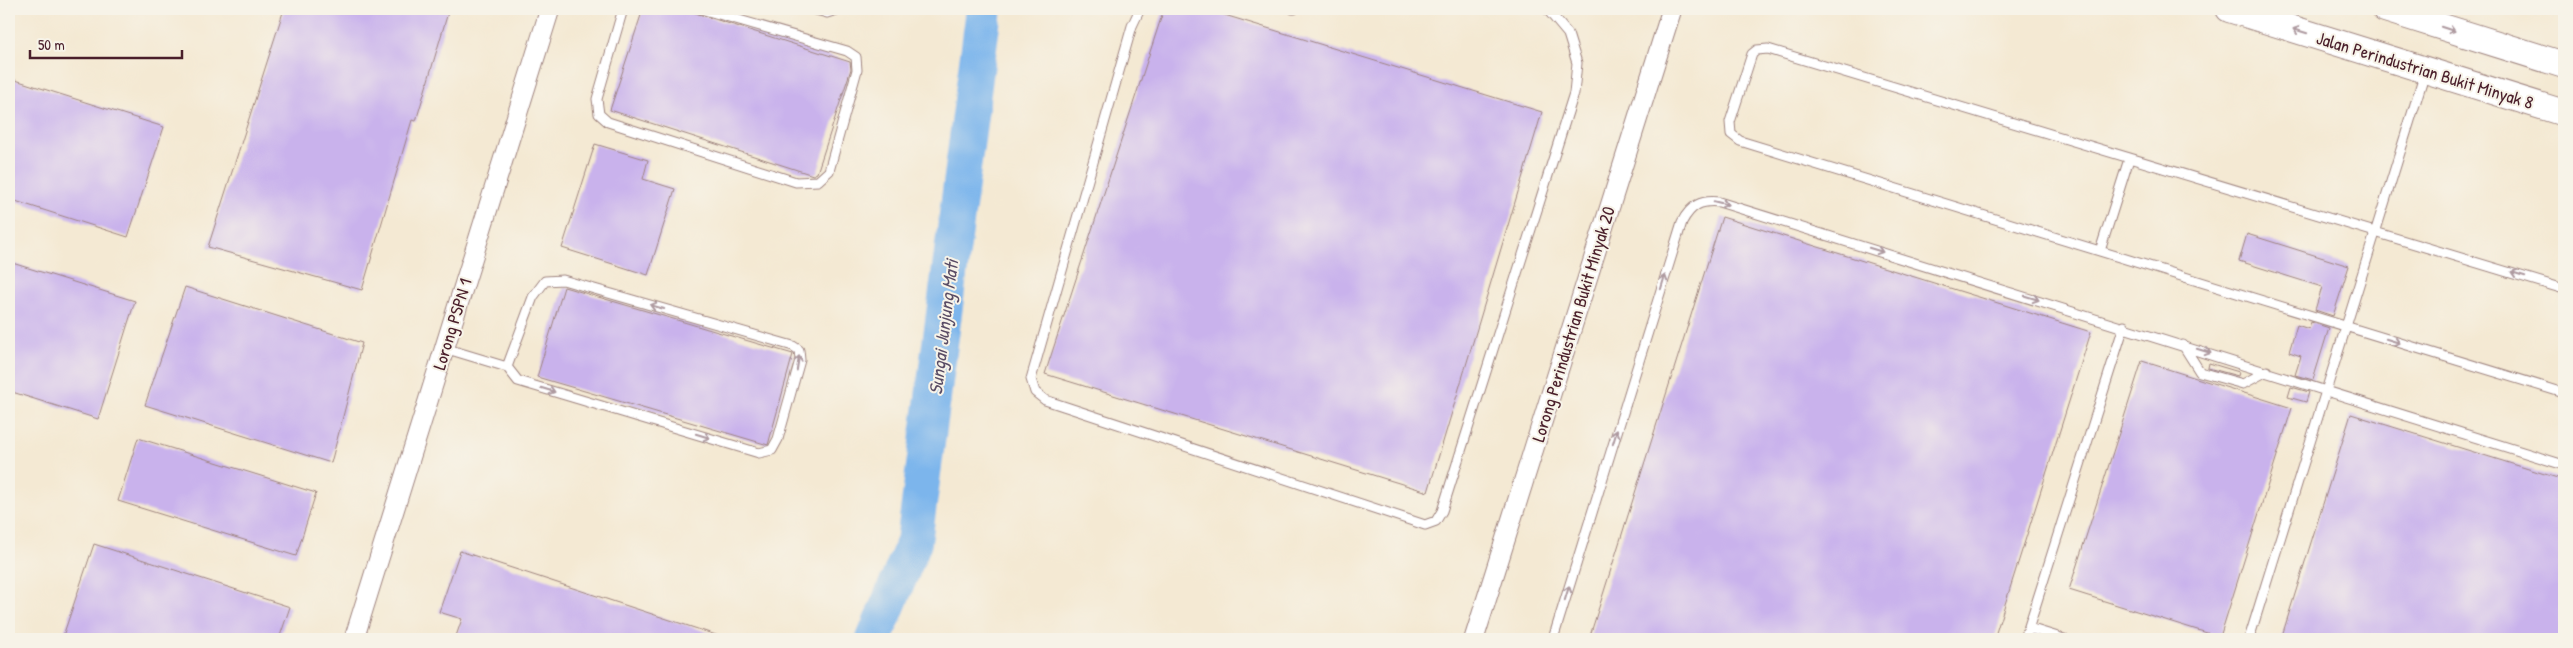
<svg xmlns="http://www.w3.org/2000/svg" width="2573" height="648" viewBox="0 0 2573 648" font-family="'Patrick Hand',sans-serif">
  <rect width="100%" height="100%" fill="#f7f3e8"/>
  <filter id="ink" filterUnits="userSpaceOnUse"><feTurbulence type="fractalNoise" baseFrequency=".02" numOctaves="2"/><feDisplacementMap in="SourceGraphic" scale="10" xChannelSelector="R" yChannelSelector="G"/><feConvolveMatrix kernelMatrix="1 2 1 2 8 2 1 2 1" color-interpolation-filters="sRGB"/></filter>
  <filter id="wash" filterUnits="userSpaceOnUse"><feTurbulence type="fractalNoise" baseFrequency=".0096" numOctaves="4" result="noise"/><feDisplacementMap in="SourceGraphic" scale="20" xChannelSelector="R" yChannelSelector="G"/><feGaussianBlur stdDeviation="1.12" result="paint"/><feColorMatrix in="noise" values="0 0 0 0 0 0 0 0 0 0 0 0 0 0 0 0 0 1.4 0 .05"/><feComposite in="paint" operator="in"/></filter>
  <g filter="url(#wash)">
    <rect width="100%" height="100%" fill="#f4e9d3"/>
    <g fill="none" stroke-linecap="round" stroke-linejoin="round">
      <path stroke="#7bb5ec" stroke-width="36" d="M874,639L914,542L984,9"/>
    </g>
    <g id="blocks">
      <path fill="#c9b2ec" d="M284,9H449L416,121L412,120L362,290L208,247Z
        M643,9H683L850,62L851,69L817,173L813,175L610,110Z
        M1164,9H1205L1542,112L1428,492L1045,374Z
        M9,78L164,127L128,237L9,199Z
        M595,144L648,160L643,179L675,189L648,275L562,248Z
        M1722,217L2091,332L1994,639H1589Z
        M2247,234L2349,266L2333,316L2315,310L2322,287L2239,261Z
        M9,262L135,301L98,419L9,391Z
        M185,287L362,343L331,463L145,405Z
        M564,287L793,354L768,445L537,377Z
        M2311,322L2329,328L2313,380L2295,375L2301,356L2289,352L2297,325L2309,329Z
        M2142,361L2292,408L2220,637L2069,590Z
        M2209,363L2239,372L2238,376L2208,368Z
        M2291,387L2309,392L2306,402L2288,397Z
        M2351,414L2564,480V639H2281Z
        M138,438L316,493L296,556L118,501Z
        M94,544L290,607L279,639H62Z
        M460,551L719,636V639H455L462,619L439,612Z"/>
    </g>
  </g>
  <g filter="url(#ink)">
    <use href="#blocks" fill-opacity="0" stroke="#9f847f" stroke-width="1"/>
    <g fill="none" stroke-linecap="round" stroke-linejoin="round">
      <defs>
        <path id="lane" d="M623,9L597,99L599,114L608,122L796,182L818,181L829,171L857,70L856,57L847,51L701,9
          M812,9L827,13L840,9
          M1140,9L1132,26L1031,379L1035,392L1045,400L1425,525L1436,521L1442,511L1574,93L1577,63L1568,34L1547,9
          M1293,9H1294
          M2100,251L2129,159
          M2564,289L1768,49L1757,50L1752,54L1730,122L1731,134L1740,141L2564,393
          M2183,345L2200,372L2243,384L2267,371
          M444,348L507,367L518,381L759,453L772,450L778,439L800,360L799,350L793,346L563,280L545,281L533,297L507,367
          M2029,628L2064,639
          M1553,639L1682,222C1691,205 1701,200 1719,202L2564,465
          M2025,639L2124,326
          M2249,639L2425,72"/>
        <path id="street" d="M354,639L550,9
          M1474,639L1672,9"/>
        <path id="secondary" d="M2229,9L2564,113
          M2385,9L2564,65"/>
      </defs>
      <use href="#lane" stroke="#9f847f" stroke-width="11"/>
      <use href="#street" stroke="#9f847f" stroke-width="21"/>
      <use href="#secondary" stroke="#9f847f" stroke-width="28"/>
      <use href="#lane" stroke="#fff" stroke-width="9"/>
      <use href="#street" stroke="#fff" stroke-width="19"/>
      <use href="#secondary" stroke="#fff" stroke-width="26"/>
    </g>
    <defs><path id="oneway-shaft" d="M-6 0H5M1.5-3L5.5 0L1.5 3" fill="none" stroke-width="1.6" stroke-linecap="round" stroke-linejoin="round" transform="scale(1.25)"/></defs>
    <g stroke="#ae9aa0">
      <use href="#oneway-shaft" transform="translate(2448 29) rotate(18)"/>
      <use href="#oneway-shaft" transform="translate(2300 31) rotate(-163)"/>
      <use href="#oneway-shaft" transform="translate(1721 203) rotate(13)"/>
      <use href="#oneway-shaft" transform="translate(1876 250) rotate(17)"/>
      <use href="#oneway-shaft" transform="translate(2518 274) rotate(-163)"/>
      <use href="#oneway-shaft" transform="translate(1663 282) rotate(-73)"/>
      <use href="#oneway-shaft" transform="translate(2032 298) rotate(17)"/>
      <use href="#oneway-shaft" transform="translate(657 307) rotate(-164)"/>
      <use href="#oneway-shaft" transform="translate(2393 341) rotate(17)"/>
      <use href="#oneway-shaft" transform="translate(2204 351) rotate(17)"/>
      <use href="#oneway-shaft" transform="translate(798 363) rotate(-81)"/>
      <use href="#oneway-shaft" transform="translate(548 390) rotate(17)"/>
      <use href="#oneway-shaft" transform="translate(703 436) rotate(17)"/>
      <use href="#oneway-shaft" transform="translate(1615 437) rotate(-73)"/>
      <use href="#oneway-shaft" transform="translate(1567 593) rotate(-73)"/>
    </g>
  </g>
  <g text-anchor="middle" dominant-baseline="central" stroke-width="4" stroke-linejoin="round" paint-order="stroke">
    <g font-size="18" fill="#4a1f2b" stroke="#f7f3e8">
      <text transform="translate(2425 70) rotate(17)">Jalan Perindustrian Bukit Minyak 8</text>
      <text transform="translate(452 324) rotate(-73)">Lorong PSPN 1</text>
      <text transform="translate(1573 324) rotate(-73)">Lorong Perindustrian Bukit Minyak 20</text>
    </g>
    <g font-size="19" font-style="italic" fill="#594c65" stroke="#f7f3e8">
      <text transform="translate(943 327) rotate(-83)">Sungai Junjung Mati</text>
    </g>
  </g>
  <rect width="2573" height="648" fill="none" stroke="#f7f3e8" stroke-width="30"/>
  <path d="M30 50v8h152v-8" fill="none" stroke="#4a1f2b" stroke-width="2.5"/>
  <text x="38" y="50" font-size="15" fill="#4a1f2b" stroke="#f7f3e8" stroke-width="4" paint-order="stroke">50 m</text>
</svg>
